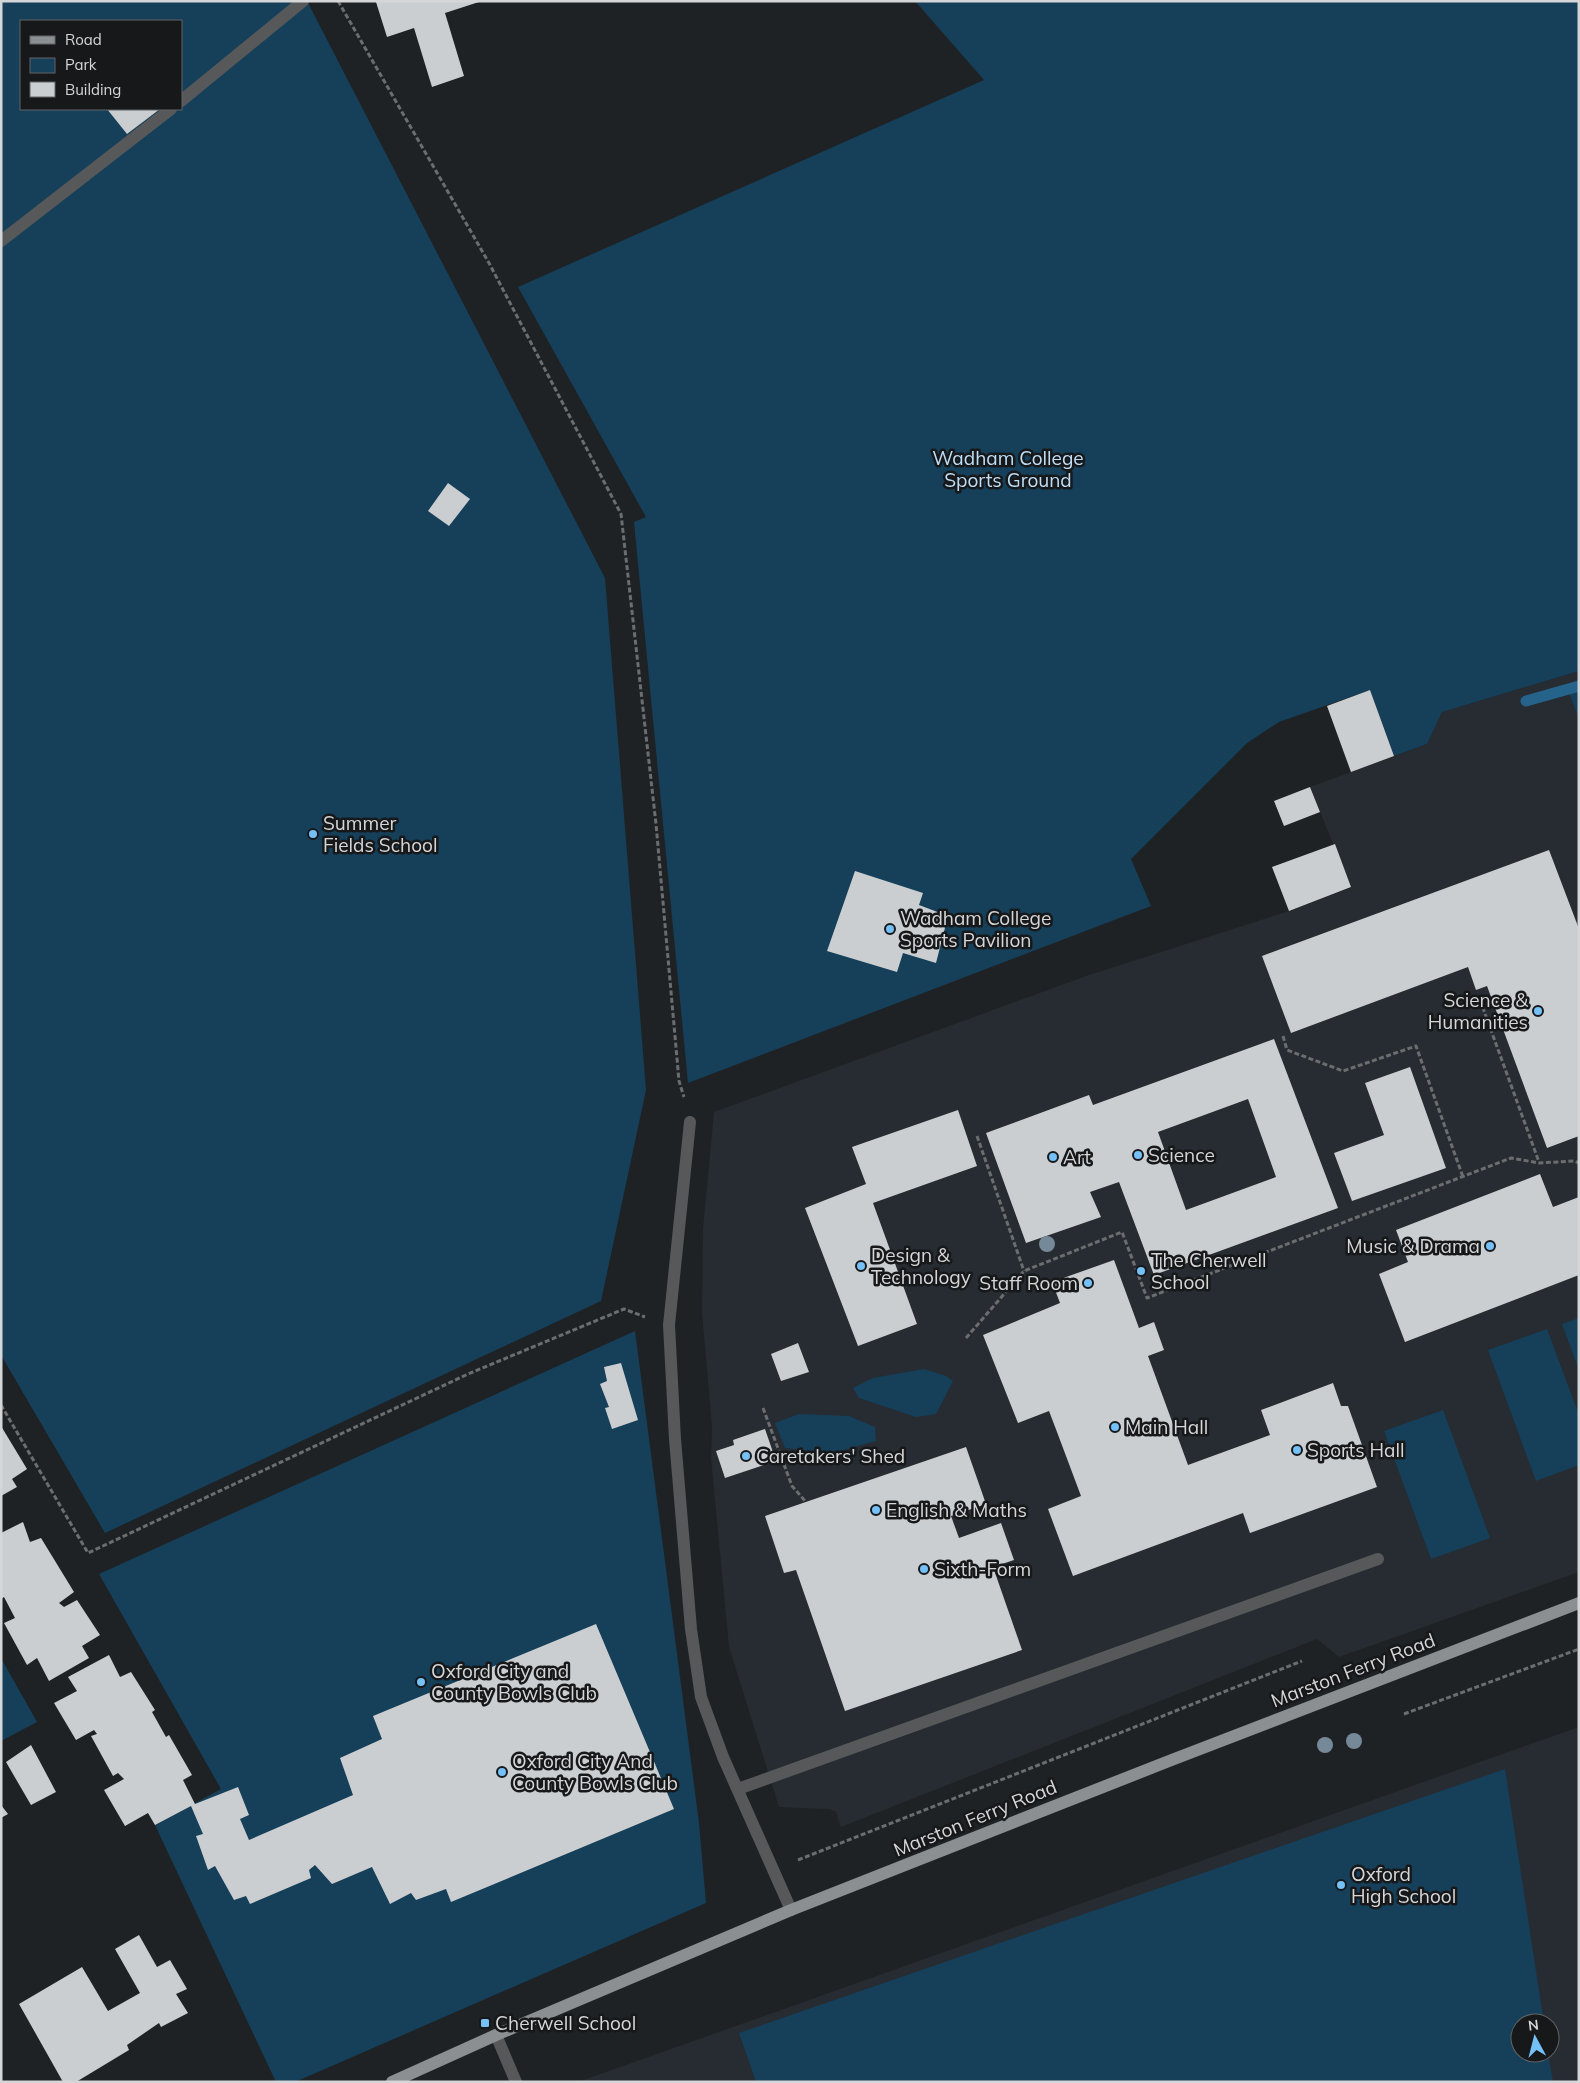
<svg xmlns="http://www.w3.org/2000/svg" width="1580" height="2083" viewBox="0 0 1580 2083" font-family="Mulish,sans-serif">
  <rect width="100%" height="100%" fill="#1f2224"/>
  <path fill="#262c32" fill-rule="evenodd" d="M1579,671V1572L1339,1657L1317,1639L841,1827L836,1812L829,1809L779,1807L729,1647L711,1458L712,1425L702,1313L703,1229L714,1112L1086,976L1289,911L1351,888L1310,787L1427,744L1441,712Z
    M1579,1727V2082H578L1522,1747ZM1520,2023H1550V2053H1520Z"/>
  <path fill="#163f5a" fill-rule="evenodd" d="M1,1H307L605,578L646,1090L601,1301L105,1533L1,1355ZM21,21H181V109H21Z
    M915,1H1579V671L1442,712L1427,744L1394,756L1370,690L1279,722L1247,743L1131,859L1151,906L688,1083L634,522L646,517L518,287L984,80Z
    M1579,687V719L1568,690Z
    M1579,1318V1370L1562,1324Z
    M1547,1329L1579,1415V1465L1536,1481L1488,1350Z
    M635,1331L699,1823L706,1903L295,2082H276L155,1825L221,1789L99,1574Z
    M924,1369L946,1376L953,1381L936,1414L916,1417L859,1398L853,1388L873,1378Z
    M1443,1410L1490,1538L1431,1559L1384,1431Z
    M799,1414L849,1416L875,1427L876,1441L833,1453L785,1448L775,1423Z
    M1,1658L37,1722L1,1741Z
    M1505,1769L1544,2023H1520V2053H1548L1553,2082H756L739,2033Z"/>
  <g fill="none" stroke-linecap="round" stroke-linejoin="round">
    <path stroke="#26638b" stroke-width="11" d="M1526,701L1579,686"/>
  </g>
  <path fill="#cbced0" fill-rule="evenodd" d="M482,1L445,13L464,76L432,87L414,28L387,37L376,2Z
    M107,109H160L127,134Z
    M448,483L470,499L449,526L428,511Z
    M1370,690L1394,756L1351,772L1327,706Z
    M1310,787L1320,812L1284,826L1274,801Z
    M1335,844L1351,887L1289,911L1272,867Z
    M1549,850L1579,929V1136L1547,1148L1487,986L1476,990L1468,967L1291,1033L1262,956Z
    M855,871L923,893L919,905L948,916L936,963L903,953L897,972L827,951Z
    M1274,1039L1338,1208L1154,1275L1119,1182L1090,1192L1101,1217L1026,1243L986,1133L1089,1095L1093,1105ZM1248,1099L1276,1177L1186,1210L1158,1132Z
    M1410,1067L1446,1168L1352,1201L1334,1153L1384,1135L1365,1083Z
    M958,1110L977,1166L873,1203L917,1324L858,1346L805,1208L866,1184L852,1147Z
    M1540,1174L1553,1207L1579,1197V1275L1405,1342L1379,1274L1408,1262L1396,1230Z
    M1114,1260L1139,1328L1154,1322L1164,1350L1148,1356L1188,1465L1270,1435L1261,1410L1333,1383L1341,1406H1348L1377,1487L1250,1533L1243,1513L1073,1576L1048,1509L1081,1496L1057,1432L1049,1411L1018,1423L983,1335L1060,1303L1052,1282Z
    M798,1343L809,1372L781,1381L771,1354Z
    M621,1363L638,1420L612,1429L605,1408L609,1407L600,1384L607,1381L604,1367Z
    M1,1426L27,1469L12,1479L17,1487L1,1496Z
    M765,1429L776,1461L725,1478L716,1451L734,1445L733,1440Z
    M966,1447L986,1504L951,1516L959,1538L1001,1523L1014,1560L993,1567L1022,1650L845,1711L796,1570L784,1573L765,1516Z
    M23,1522L30,1542L41,1538L74,1592L59,1603L64,1607L77,1600L100,1635L82,1646L89,1658L49,1681L37,1658L27,1665L4,1623L15,1618L4,1597L1,1599V1533Z
    M596,1624L674,1809L451,1902L446,1889L416,1900L411,1893L390,1904L372,1867L332,1884L315,1865L309,1870L311,1878L250,1904L246,1896L234,1900L215,1866L208,1870L196,1836L203,1834L191,1806L155,1825L148,1813L125,1826L104,1790L124,1779L118,1773L113,1776L91,1736L97,1734L94,1730L76,1740L54,1703L77,1691L68,1677L109,1655L120,1677L131,1672L155,1710L152,1712L166,1737L169,1735L192,1775L183,1780L195,1804L238,1787L249,1815L240,1819L249,1840L353,1795L340,1758L382,1739L373,1716Z
    M31,1745L56,1792L31,1805L6,1762Z
    M1,1805L8,1814L1,1818Z
    M139,1935L157,1967L170,1960L187,1989L176,1994L188,2013L161,2027L159,2023L127,2045L129,2050L76,2082H63L19,2004L82,1967L108,2011L140,1993L115,1949Z"/>
  <g fill="none" stroke-linecap="round" stroke-linejoin="round">
    <path stroke="#6b6d6f" stroke-width="3" stroke-dasharray="5 2.5" stroke-linecap="butt" d="M338,1L489,263L621,514L656,824L679,1081L684,1097
      M1480,1000L1539,1162
      M1283,1036L1287,1050L1343,1071L1416,1046L1463,1177
      M977,1136L1024,1271
      M966,1338L1024,1271L1122,1232L1147,1298L1511,1158L1539,1163L1574,1161L1579,1163
      M1,1405L88,1553L468,1374L624,1309L645,1317
      M763,1408L792,1486L806,1502
      M1404,1714L1579,1649
      M798,1860L1302,1661"/>
    <path stroke="#575859" stroke-width="12" d="M181,101L303,1
      M1,241L171,109
      M690,1122L669,1325L675,1439L691,1629L701,1697L723,1757L791,1910
      M738,1789L1378,1559
      M496,2035L516,2082"/>
    <path stroke="#8c8f91" stroke-width="12" d="M392,2082L496,2035L791,1910L1169,1761L1579,1603"/>
  </g>
  <g fill="#768998">
    <circle cx="1047" cy="1244" r="8"/>
    <circle cx="1354" cy="1741" r="8"/>
    <circle cx="1325" cy="1745" r="8"/>
  </g>
  <g fill="#75c0f6" stroke="#16181a" stroke-width="2">
    <circle cx="313" cy="834" r="5"/>
    <circle cx="890" cy="929" r="5"/>
    <circle cx="1538" cy="1011" r="5"/>
    <circle cx="1138" cy="1155" r="5"/>
    <circle cx="1053" cy="1157" r="5"/>
    <circle cx="1490" cy="1246" r="5"/>
    <circle cx="861" cy="1266" r="5"/>
    <circle cx="1141" cy="1271" r="5"/>
    <circle cx="1088" cy="1283" r="5"/>
    <circle cx="1115" cy="1427" r="5"/>
    <circle cx="1297" cy="1450" r="5"/>
    <circle cx="746" cy="1456" r="5"/>
    <circle cx="876" cy="1510" r="5"/>
    <circle cx="924" cy="1569" r="5"/>
    <circle cx="421" cy="1682" r="5"/>
    <circle cx="502" cy="1772" r="5"/>
    <circle cx="1341" cy="1885" r="5"/>
    <rect x="480" y="2018" width="10" height="10" rx="2.5"/>
  </g>
  <g text-anchor="middle" dominant-baseline="central" stroke-width="5" stroke-linejoin="round" paint-order="stroke">
    <g font-size="19" fill="#bedef7" stroke="#16181a">
      <text x="1008" y="458">Wadham College<tspan x="1008" dy="22">Sports Ground</tspan></text>
    </g>
    <g font-size="19" fill="#d5d6d8" stroke="#16181a" text-anchor="start">
      <text x="323" y="823">Summer<tspan x="323" dy="22">Fields School</tspan></text>
      <text x="900" y="918">Wadham College<tspan x="900" dy="22">Sports Pavilion</tspan></text>
      <text x="1528" y="1000" text-anchor="end">Science &amp;<tspan x="1528" dy="22">Humanities</tspan></text>
      <text x="1148" y="1155">Science</text>
      <text x="1063" y="1157">Art</text>
      <text x="1480" y="1246" text-anchor="end">Music &amp; Drama</text>
      <text x="871" y="1255">Design &amp;<tspan x="871" dy="22">Technology</tspan></text>
      <text x="1151" y="1260">The Cherwell<tspan x="1151" dy="22">School</tspan></text>
      <text x="1078" y="1283" text-anchor="end">Staff Room</text>
      <text x="1125" y="1427">Main Hall</text>
      <text x="1307" y="1450">Sports Hall</text>
      <text x="756" y="1456">Caretakers' Shed</text>
      <text x="886" y="1510">English &amp; Maths</text>
      <text x="934" y="1569">Sixth-Form</text>
      <text x="431" y="1671">Oxford City and<tspan x="431" dy="22">County Bowls Club</tspan></text>
      <text x="512" y="1761">Oxford City And<tspan x="512" dy="22">County Bowls Club</tspan></text>
      <text x="1351" y="1874">Oxford<tspan x="1351" dy="22">High School</tspan></text>
      <text x="495" y="2023">Cherwell School</text>
    </g>
    <g font-size="19" fill="#d5d6d8" stroke="#16181a">
      <text transform="translate(1353 1670) rotate(-21)">Marston Ferry Road</text>
      <text transform="translate(975 1818) rotate(-22)">Marston Ferry Road</text>
    </g>
  </g>
  <rect width="1580" height="2083" fill="none" stroke="#d5d6d8" stroke-width="5"/>
  <rect x="20" y="20" width="162" height="90" fill="#16181a" stroke="#626466"/>
  <rect x="30" y="36" width="25" height="8" fill="#8c8f91" stroke="#626466"/>
  <text x="65" y="45" font-size="15" fill="#d5d6d8">Road</text>
  <rect x="30" y="58" width="25" height="15" fill="#163f5a" stroke="#626466"/>
  <text x="65" y="70" font-size="15" fill="#d5d6d8">Park</text>
  <rect x="30" y="82" width="25" height="15" fill="#cbced0" stroke="#626466"/>
  <text x="65" y="95" font-size="15" fill="#d5d6d8">Building</text>
  <g transform="translate(1535 2038) rotate(353)"><circle r="24" fill="#16181a" stroke="#626466"/>
  <path d="M0-4L9 19L0 12L-9 19Z" fill="#75c0f6"/>
  <text y="-8" font-size="14" font-weight="bold" text-anchor="middle" fill="#d5d6d8">N</text>
  </g>
</svg>
